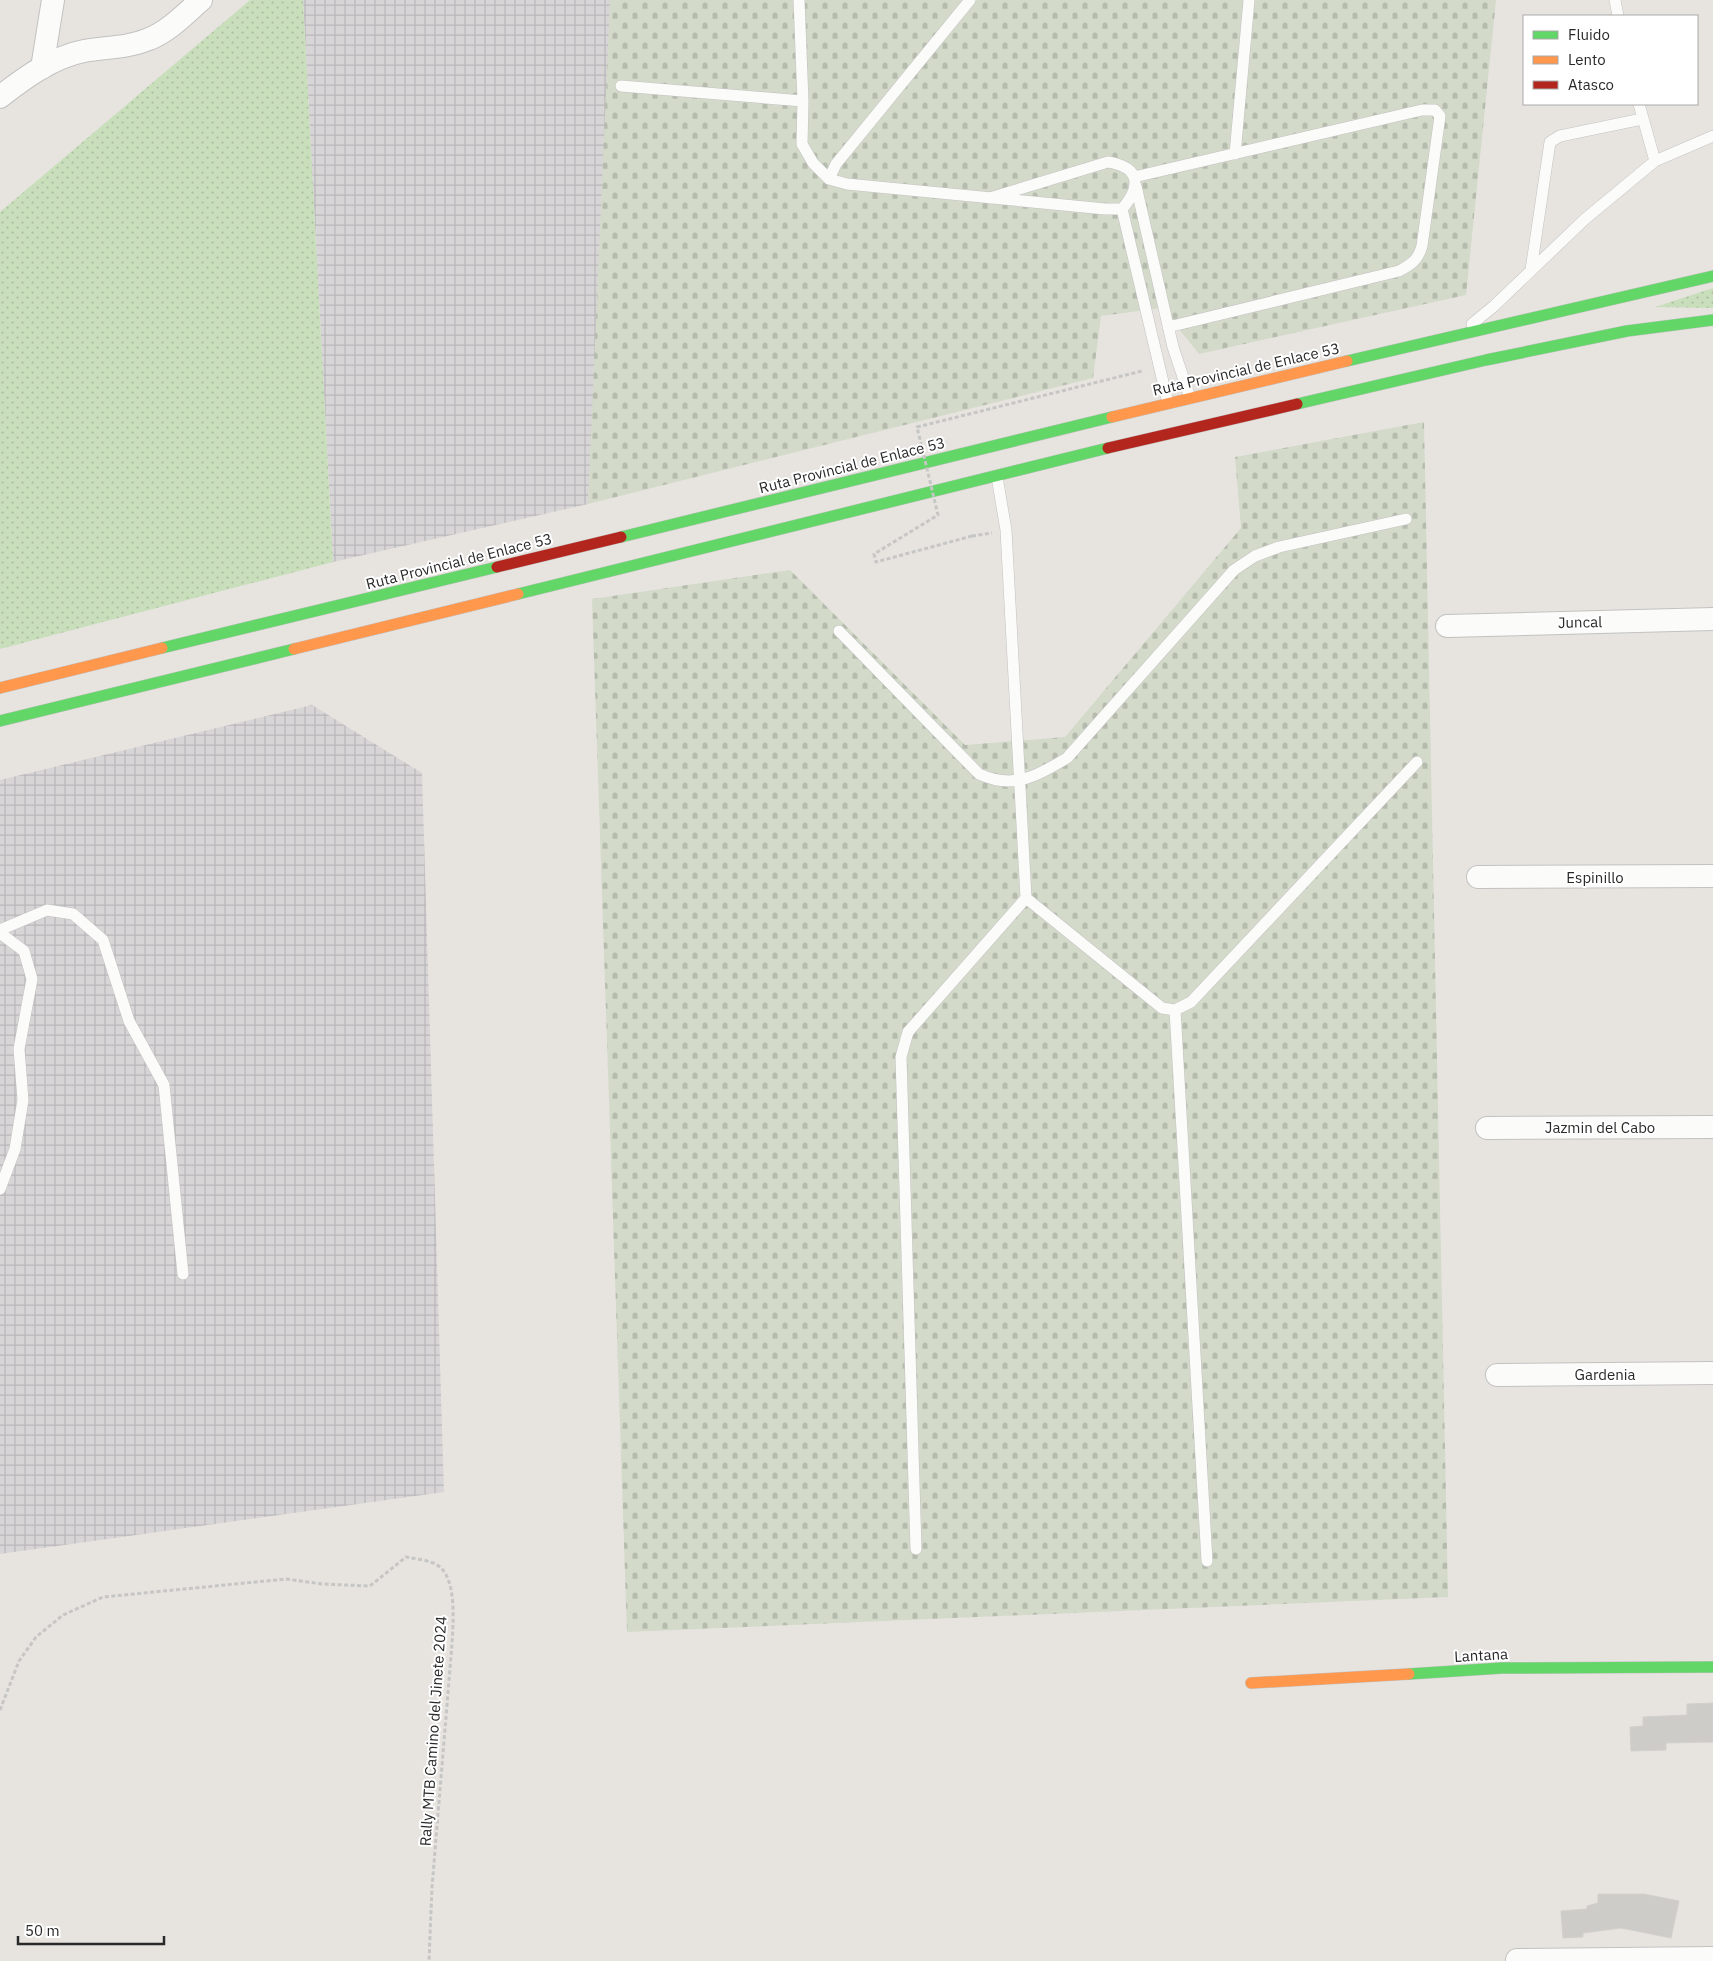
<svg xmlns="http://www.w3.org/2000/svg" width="1713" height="1961" viewBox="0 0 1713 1961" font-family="'IBM Plex Sans',sans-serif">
  <defs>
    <pattern id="industrial-grid" width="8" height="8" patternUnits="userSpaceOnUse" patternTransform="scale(1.25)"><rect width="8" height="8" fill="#d8d5d7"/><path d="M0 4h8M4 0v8" fill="none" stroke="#b9b7b9"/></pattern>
    <pattern id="grass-dots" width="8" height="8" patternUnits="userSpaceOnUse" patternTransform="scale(1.25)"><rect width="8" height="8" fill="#c9dfbc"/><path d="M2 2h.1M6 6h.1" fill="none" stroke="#adbfa2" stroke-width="1.8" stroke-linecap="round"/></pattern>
    <pattern id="cemetery-stones" width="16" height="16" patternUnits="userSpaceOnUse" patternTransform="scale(1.25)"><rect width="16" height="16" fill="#d3dac9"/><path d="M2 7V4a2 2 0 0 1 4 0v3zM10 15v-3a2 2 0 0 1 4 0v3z" fill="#b5bbad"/></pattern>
  </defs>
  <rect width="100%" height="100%" fill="#e7e4e0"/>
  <path fill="url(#industrial-grid)" d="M303,0H617L588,504L333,562Z
    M312,705L422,773L444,1492L0,1554V780Z"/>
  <path fill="url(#grass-dots)" d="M250,0H303L333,562L0,649V212Z
    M1713,288V308L1655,307Z"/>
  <path fill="url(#cemetery-stones)" d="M610,0H1496L1466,295L1199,354L1162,308L1101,316L1093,378L588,504Z
    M1424,422L1448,1597L627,1632L592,599L790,570L965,745L1065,737L1241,528L1235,457Z"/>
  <path fill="#ceccc9" stroke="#d2d0cc" d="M1713,1703V1742L1666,1743V1750L1631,1751L1630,1727L1643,1726V1717L1687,1715V1704Z
    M1598,1894H1644L1679,1901L1671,1938L1621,1928L1583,1933V1937L1563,1938L1561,1911L1587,1909V1906L1598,1903Z"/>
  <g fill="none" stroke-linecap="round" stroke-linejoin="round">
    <defs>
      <path id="lane" d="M799,0L803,101L802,144L813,163L829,179L836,164L970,0
        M1615,0L1618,16
        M621,86L803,101
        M1639,104L1655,161
        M1235,154L1249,0
        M1134,177L1422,110H1435L1440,116L1422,246C1418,260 1412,264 1399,271L1168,327
        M829,179L847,184L1105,209H1122C1142,186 1140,167 1108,162L990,198
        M1136,186L1173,347L1190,398
        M1122,209L1168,403
        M1531,270L1550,142L1560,136L1642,119
        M1472,324L1494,306L1585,219L1655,161L1713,136
        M839,631L979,774C1014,790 1036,776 1067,758L1234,570L1255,556L1279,547L1406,519
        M1026,898L1162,1008L1175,1010L1191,1002L1417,762
        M0,930L47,910L73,914L103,940L129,1021L164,1085L183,1274
        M0,933L24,951L32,979L19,1049L23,1100L15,1149L0,1189
        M1175,1010L1207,1561
        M916,1549L901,1057L908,1032L1026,898L1006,530L997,477"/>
      <path id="street" d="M42,68L53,0
        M0,97C24,78 53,57 84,51C106,47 128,48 149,39C169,31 185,14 201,0
        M1447,626L1713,619
        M1478,877L1713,876
        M1487,1128L1713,1127
        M1497,1375L1713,1373
        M1517,1960L1713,1958"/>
      <path id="fast" d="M1347,361L1713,276
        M1297,404L1486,360L1627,331L1713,320
        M621,537L1112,417
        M518,594L1108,448
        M162,648L497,567
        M0,721L294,649
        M1409,1674L1502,1668L1713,1667"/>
      <path id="slow" d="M1112,417L1347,361
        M294,649L518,594
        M0,688L162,648
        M1251,1683L1409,1674"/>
      <path id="jam" d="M1108,448L1297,404
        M497,567L621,537"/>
    </defs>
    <use href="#lane" stroke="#c3c2c2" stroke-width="12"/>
    <use href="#street" stroke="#c3c2c2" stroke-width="24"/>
    <use href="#fast" stroke="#c3c2c2" stroke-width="12"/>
    <use href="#slow" stroke="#c3c2c2" stroke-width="12"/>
    <use href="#jam" stroke="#c3c2c2" stroke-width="12"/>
    <path stroke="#c6c6c5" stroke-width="3" stroke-dasharray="4 2.5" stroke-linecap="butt" d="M972,536L992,533
      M0,1710L19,1661L36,1637L63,1615L103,1597L286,1579L322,1584L370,1586L406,1557C417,1559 431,1560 440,1567C457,1582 453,1623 452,1644L432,1887L429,1961"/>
    <use href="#lane" stroke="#fbfbfa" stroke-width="11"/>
    <use href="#street" stroke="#fbfbfa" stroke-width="22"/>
    <use href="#fast" stroke="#63d668" stroke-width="11"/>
    <use href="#slow" stroke="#ff974d" stroke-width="11"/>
    <use href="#jam" stroke="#b3261e" stroke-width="11"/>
    <path stroke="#c6c6c5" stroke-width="3" stroke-dasharray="4 2.5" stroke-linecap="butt" d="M972,536L876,562L874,554L938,515L917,427L1142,371"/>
  </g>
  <g text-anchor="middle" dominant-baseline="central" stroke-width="4" stroke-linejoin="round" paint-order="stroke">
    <g font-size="15" fill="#292929" stroke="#fff">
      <text transform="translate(1246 369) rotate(-13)">Ruta Provincial de Enlace 53</text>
      <text transform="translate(852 465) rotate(-14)">Ruta Provincial de Enlace 53</text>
      <text transform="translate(459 561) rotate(-14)">Ruta Provincial de Enlace 53</text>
      <text transform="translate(1580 622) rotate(-1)">Juncal</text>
      <text x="1595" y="877">Espinillo</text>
      <text x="1600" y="1127">Jazmin del Cabo</text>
      <text x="1605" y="1374">Gardenia</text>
      <text transform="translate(1481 1655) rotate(-3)">Lantana</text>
      <text transform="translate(433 1731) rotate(-86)">Rally MTB Camino del Jinete 2024</text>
    </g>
  </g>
  <rect x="1523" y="15" width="175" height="90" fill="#ffffff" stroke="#a9a9a9"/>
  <rect x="1533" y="31" width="25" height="8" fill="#63d668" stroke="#a9a9a9"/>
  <text x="1568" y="40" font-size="15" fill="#292929">Fluido</text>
  <rect x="1533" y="56" width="25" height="8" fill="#ff974d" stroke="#a9a9a9"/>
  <text x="1568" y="65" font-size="15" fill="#292929">Lento</text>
  <rect x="1533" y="81" width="25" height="8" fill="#b3261e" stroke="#a9a9a9"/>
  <text x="1568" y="90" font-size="15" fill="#292929">Atasco</text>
  <path d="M18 1936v8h146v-8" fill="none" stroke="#292929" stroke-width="2.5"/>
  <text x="25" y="1936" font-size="15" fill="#292929" stroke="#ffffff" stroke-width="4" paint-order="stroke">50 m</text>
</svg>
